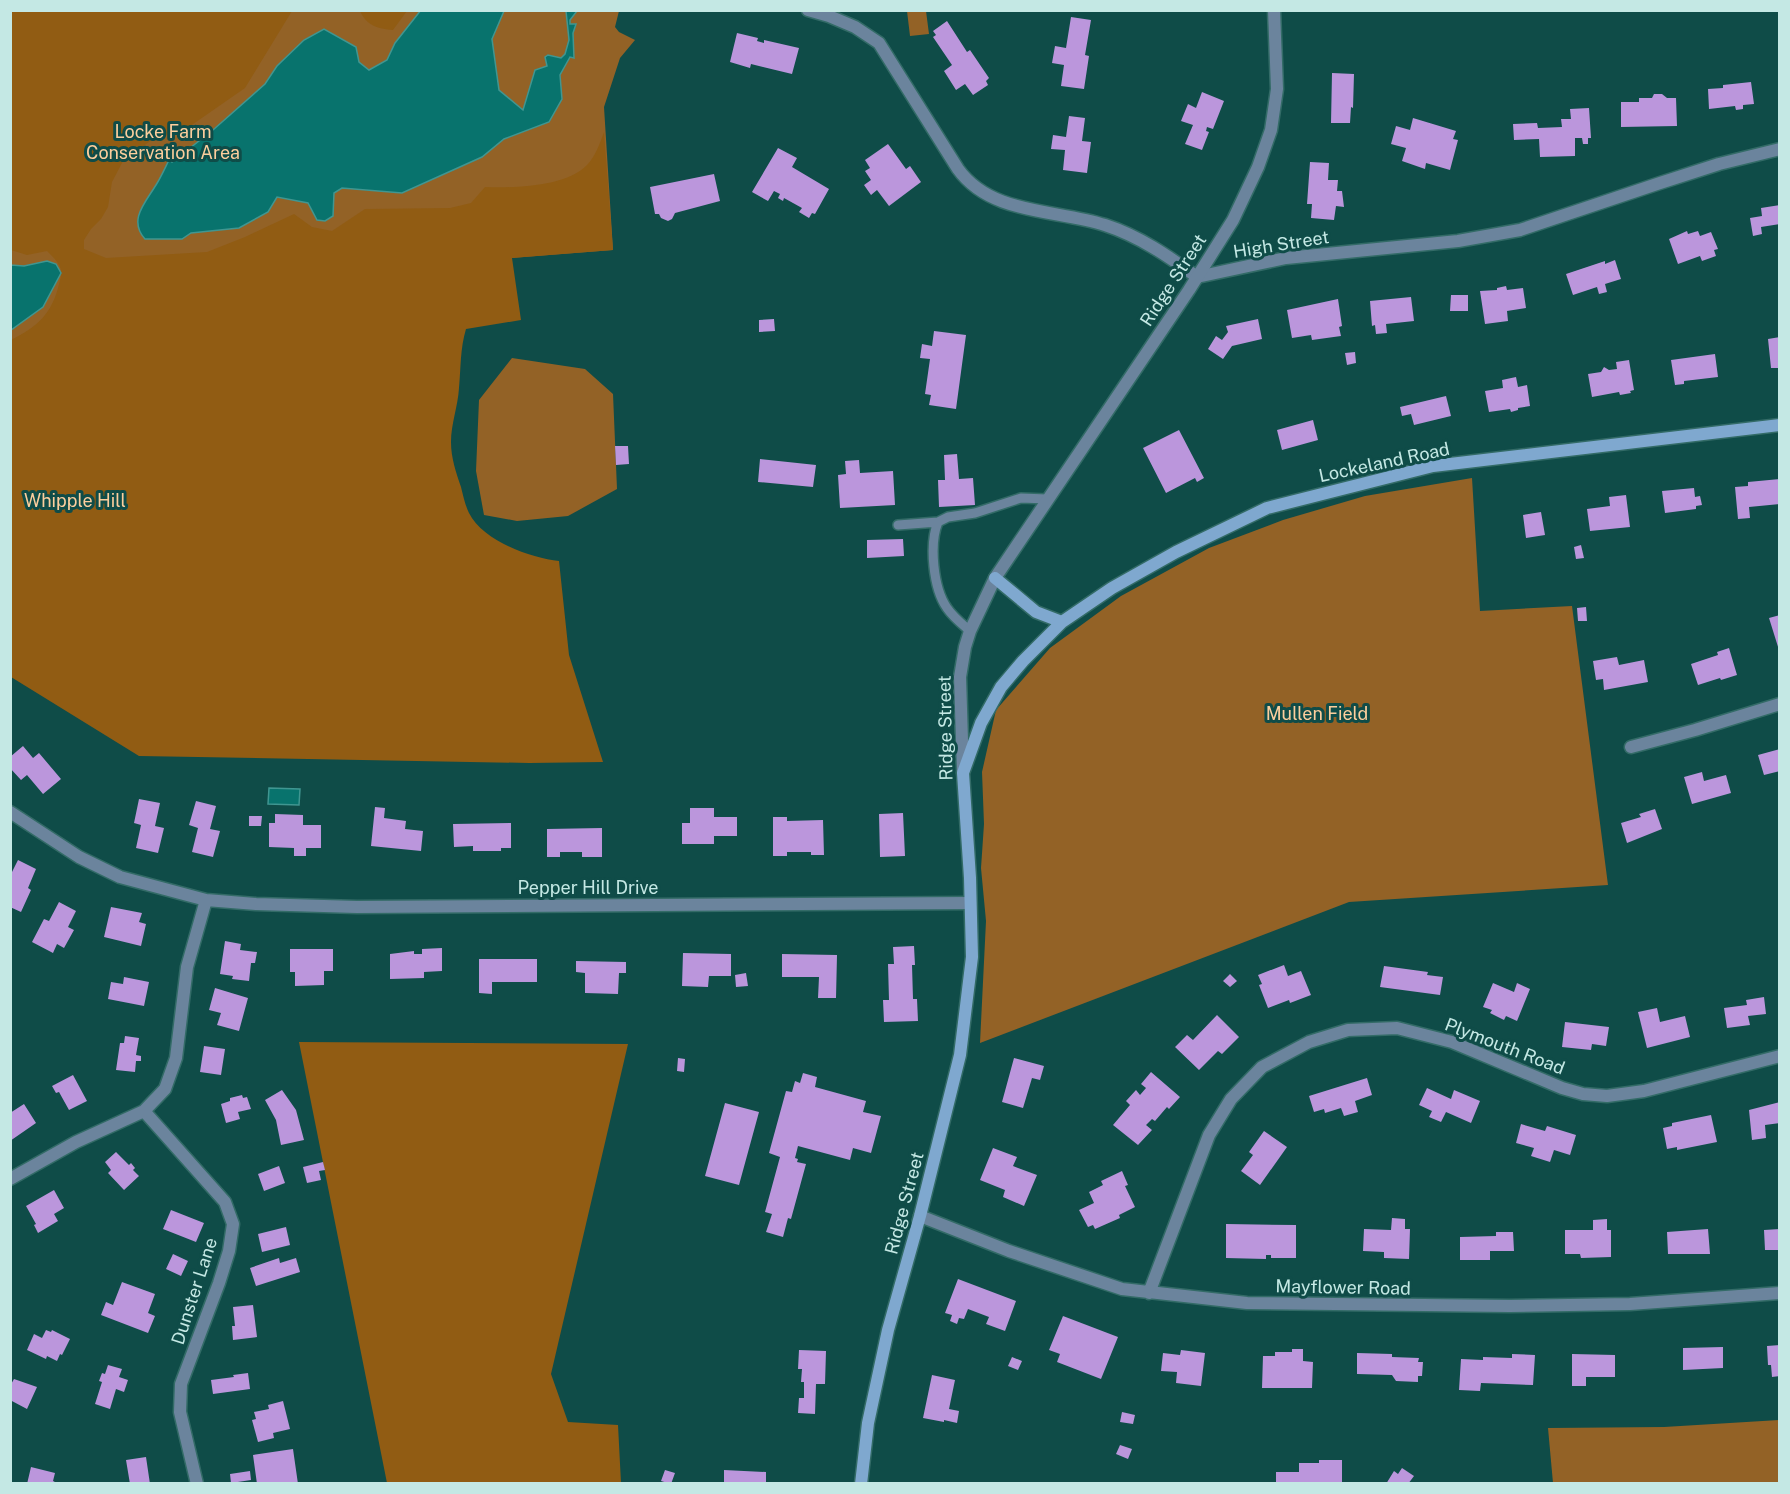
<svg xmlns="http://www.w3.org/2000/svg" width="1790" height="1494" viewBox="0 0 1790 1494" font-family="'Public Sans',sans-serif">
  <rect width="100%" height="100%" fill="#0f4c48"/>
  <path fill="#936226" d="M11,11H619L615,27L619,32L635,40L620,58L604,107L613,250L458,262L11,603Z
    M907,11H926L929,34L910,36Z
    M512,358L585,369L613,394L617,489L568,516L517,521L484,515L476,471L479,400Z
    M1472,478L1480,611L1572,606L1608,885L1349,902L980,1043L986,921L981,868L984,824L982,772L996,710L1050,648L1121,596L1209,548L1283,520L1365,496Z
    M1779,1420V1483H1553L1548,1428L1664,1427Z"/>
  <path fill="#915c13" d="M11,10L292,11L245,88L186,129L153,139L123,161L112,182L108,207L101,219L91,229L84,240V249L106,258L207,252L245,237L294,214L312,227L332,231L365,209L450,208L471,203L485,187C514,188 566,187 587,165C595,157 600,143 604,132L613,250L512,258L521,320L466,329C460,349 461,367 459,388C458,406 451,424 451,442C451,458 456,472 461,487C463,495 465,505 469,513C483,541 531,558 559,561L569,655L603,762L529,763L139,756L11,677V340C37,327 52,314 59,284C60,280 62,275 61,270C59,262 52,256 47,251L27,255L11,250Z
    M360,11H407L393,30C378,29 366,25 360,11Z
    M299,1042L628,1044L551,1374L568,1422L618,1425L621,1483H387Z"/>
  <path fill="#08736d" stroke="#409691" stroke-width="1.5" d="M421,10L504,11L492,39L499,90L523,110L535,70L547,66L545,57L548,55L561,58L565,54L569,40L566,11H577L570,20V24H576L573,33L574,58L570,57L560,75L562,99L549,122L504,139L482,157L402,193L342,188L334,193L333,216L325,221L317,220L308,203L277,197L268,212L239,228L191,233L182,239H145C128,220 145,203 156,185C161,177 165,168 169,160L172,162L213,130L265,84L277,66L304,40L324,29L356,47L359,62L369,70L387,60L395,43Z
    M47,261L56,264L61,273L43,307L11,330V265L24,266Z
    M269,788L300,789L299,805L268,804Z"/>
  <path fill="#bb96dc" d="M1071,17L1091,20L1085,55L1089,56L1084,89L1061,86L1064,65L1052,63L1055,46L1066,48Z
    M947,21L967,52L970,50L989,78L986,81L988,85L973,95L965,84L956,90L944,71L952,65L933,37L936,35L933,31Z
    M737,33L758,38L757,41L764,43V40L799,48L792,74L751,64L750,68L730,62Z
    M1332,73L1354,74L1353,108L1351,107L1350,123H1331Z
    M1751,82L1754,104L1743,105V109L1736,110L1735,106L1709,109L1708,89L1723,88V85Z
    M1202,92L1224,101L1213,129L1207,127L1206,131L1209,132L1202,150L1185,144L1193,125L1181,121L1188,104L1196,108Z
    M1654,94H1662L1667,98H1676L1677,126L1621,127V102H1639V98H1652Z
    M1589,108L1591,138H1588V144H1583L1582,138H1575V156L1540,157L1539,139L1514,140L1513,124L1537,123L1538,128L1562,127L1561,119H1571L1570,109Z
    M1069,116L1085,118L1082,141L1091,142L1087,173L1063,170L1065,150L1051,149L1053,135L1066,137Z
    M1413,118L1456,131L1453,139L1458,140L1450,170L1426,163L1425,169L1402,161L1406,148L1391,144L1396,126L1410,130Z
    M888,144L906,169L910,166L921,182L889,206L877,190L871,195L864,185L871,180L865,171L870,168L865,160Z
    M778,148L797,158L792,167L829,189L815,214L812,213L809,218L799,212L802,208L784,198L783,201L778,198L780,194L774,191L768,201L752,192Z
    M1310,162L1329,163L1328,180H1338L1337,191H1342L1344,207L1336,206L1334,220L1311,218L1312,204H1307Z
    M714,174L720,201L675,213L672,219L668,221L661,218L659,214H655L650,187Z
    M1780,205V224L1761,227L1762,234L1753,236L1750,218L1762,216L1761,208Z
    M1687,231L1688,234L1698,231L1700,236L1711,232L1718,249L1714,250L1716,256L1702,261L1700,256L1678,264L1669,239Z
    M1615,260L1621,279L1605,284L1607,292L1599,294L1597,287L1573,295L1566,274L1605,261V264Z
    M1506,286L1507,290L1523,288L1526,308L1507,311L1508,321L1485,324L1480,291L1497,290V288Z
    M1451,295H1468V311H1450Z
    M1411,297L1414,321L1386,324L1387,333L1376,334L1375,325L1372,326L1370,301Z
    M1338,299L1342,326L1339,327L1341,336L1312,340L1311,335L1292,338L1287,310Z
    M774,319L775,331L759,332V320Z
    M1258,319L1262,339L1232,346L1223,359L1208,349L1216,336L1222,340L1228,332L1226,326Z
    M934,331L966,335L956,409L929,405L931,395L925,394L930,359L920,358L922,344L932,346Z
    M1780,337V368H1771L1768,339Z
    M1355,352L1356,363L1347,365L1345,353Z
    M1715,354L1718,377L1684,381V384L1675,385L1671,360Z
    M1629,360L1634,390L1630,391L1631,393L1620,395L1619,392L1592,397L1588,374L1601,372L1604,367L1609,370L1617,369L1616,362Z
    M1516,377L1518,387L1527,385L1530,406L1518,408V410L1511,412L1510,409L1489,412L1485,391L1503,388L1502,380Z
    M1446,396L1451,416L1414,425L1411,414L1402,416L1400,407Z
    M1313,420L1318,440L1282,450L1277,430Z
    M1179,430L1204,478L1197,482L1195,478L1166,493L1143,448Z
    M615,446H628L629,464L616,465Z
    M957,454L959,479L973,478L975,505L939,507L938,480H945L944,455Z
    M760,459L816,465L813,487L758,482Z
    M859,460L860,473L893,471L895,505L840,508L838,475L846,474L845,461Z
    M1780,479V504L1749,507L1750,518L1738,519L1735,487L1748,486V482Z
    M1694,488L1695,497L1700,496L1702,505L1696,506V509L1665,513L1662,491Z
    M1626,495L1630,527L1590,531L1587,509L1610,506L1609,497Z
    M1541,512L1545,535L1526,538L1523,515Z
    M903,539L904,556L867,558V540Z
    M1581,545L1584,558L1576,559L1574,547Z
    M1586,607L1587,621H1578L1577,608Z
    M1780,615V650H1779L1769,618Z
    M1729,648L1737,675L1721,680L1720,678L1698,685L1691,664L1718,655L1717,652Z
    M1617,657L1619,665L1644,660L1648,682L1604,690L1603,679L1596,680L1593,661Z
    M23,746L33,758L39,753L61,779L43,794L27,775L21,780L10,768V757Z
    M1780,749V771L1764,775L1758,755Z
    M1702,772L1704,781L1726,775L1731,793L1692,804L1684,777Z
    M139,799L160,803L155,826L164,828L158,853L136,848L141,825L134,823Z
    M196,801L216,806L210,829L220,831L213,857L192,852L198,828L189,825Z
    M375,807L385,808L384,818L406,821L405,829L423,831L421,851L371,846Z
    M690,808H714V817H737V836H714V844H682V823H690Z
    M1655,809L1662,829L1627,843L1621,823L1641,817L1639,814Z
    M903,813L905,856L880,857L879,814Z
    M275,814L303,815V825H321V848H306V856H294V848L269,847V823H275Z
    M249,816H262L261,826H249Z
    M773,817H787V821L823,820L824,855H811V852H787V856H773Z
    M511,823V848H501V851H473V846L454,847L453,824Z
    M602,828V857H582V852H560V857H547V829Z
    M18,860L36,869L28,888L31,890L21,912L10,907V876Z
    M59,902L76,911L68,927L74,930L64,948L57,944L53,953L32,942L44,919L49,921Z
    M111,907L142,913L139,922L146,924L141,946L104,937Z
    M225,941L241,944L240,950L257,952L255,963H251L249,981L232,979L233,976L220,974Z
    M914,946L915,965H912L913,999H917L918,1021L884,1022L883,1000H889L888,964H894L893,947Z
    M442,948V971L424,972V978L390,979V954L414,951V954H422V949Z
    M290,949H333V971H324V985L295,986V972H290Z
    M683,953L731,954V976H709L708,987L682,986Z
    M782,954L837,955L836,998H818L819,977H782Z
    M479,959H537V982H492V994L479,993Z
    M576,961L626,962V973H619L618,994L585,993V973L576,972Z
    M1284,965L1288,976L1301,971L1311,995L1290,1003L1289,1000L1268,1008L1259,985L1262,984L1258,975Z
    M1384,966L1428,972L1427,975L1443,977L1440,995L1380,987Z
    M746,973L748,986L736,987L735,975Z
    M1230,974L1237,981L1230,987L1223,981Z
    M124,977L149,982L144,1006L108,999L111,982L123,984Z
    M1493,983L1514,992L1517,983L1530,989L1517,1021L1506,1016L1504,1020L1490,1013L1492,1010L1483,1007Z
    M215,988L248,998L239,1031L217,1025L221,1013L209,1010Z
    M1764,997L1766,1014L1748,1016L1750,1025L1727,1028L1724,1008L1747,1005L1746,1000Z
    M1657,1008L1660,1022L1685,1016L1690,1037L1647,1048L1638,1012Z
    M1217,1015L1239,1037L1222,1054L1218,1051L1199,1070L1175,1047L1187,1035L1193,1040Z
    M1565,1022L1609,1027L1606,1046L1592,1044L1591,1050L1562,1047Z
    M125,1036L139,1038L136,1055L141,1056V1061H136L135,1072L116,1070L120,1043H124Z
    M204,1046L225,1049L221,1075L200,1072Z
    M678,1058L685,1059L684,1072L677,1071Z
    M1014,1058L1044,1066L1040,1080L1032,1078L1023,1108L1002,1102Z
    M1151,1072L1180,1097L1169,1109L1167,1107L1155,1121L1152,1119L1146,1125L1152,1130L1138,1145L1113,1125L1130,1105L1126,1101L1136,1090L1140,1095L1146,1088L1141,1084Z
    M803,1073L817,1077L815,1087L866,1101L863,1112L881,1116L871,1153L853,1148L850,1160L798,1146L795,1158L798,1159L797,1162L806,1164L791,1219L788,1218L783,1237L766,1232L772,1214L765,1212L780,1157L769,1153L786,1091L792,1092L795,1081L800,1083Z
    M73,1075L87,1101L69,1110L59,1092L56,1093L52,1086Z
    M1367,1078L1372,1095L1355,1101L1358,1112L1344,1116L1341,1108L1325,1113L1324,1109L1314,1112L1309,1096Z
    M1427,1088L1451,1099L1454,1090L1480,1101L1471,1123L1446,1112L1441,1122L1429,1117L1432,1111L1419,1105Z
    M282,1090L296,1110L304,1140L281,1145L276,1120L265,1100Z
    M242,1095L243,1098L247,1097L251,1109L238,1112L240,1119L226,1123L221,1104L230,1101V1098Z
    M1780,1102V1123L1765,1125L1766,1138L1752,1140L1749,1110Z
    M725,1103L759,1112L739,1185L705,1176Z
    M24,1104L36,1123L10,1141V1113Z
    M1711,1115L1717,1142L1677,1150V1147L1667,1149L1663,1128L1672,1126V1123Z
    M1521,1124L1545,1131L1547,1126L1576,1135L1570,1155L1554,1150L1550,1162L1531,1156L1534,1148L1516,1143Z
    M1264,1131L1287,1147L1260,1185L1241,1171L1253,1155L1249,1152Z
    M993,1148L1017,1157L1013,1166L1037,1175L1024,1206L1003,1197L1005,1190L980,1180Z
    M116,1152L129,1165L131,1163L135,1168L133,1170L139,1176L124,1190L108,1173L111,1170L105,1162Z
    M323,1162L325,1170L319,1171L321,1180L307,1183L303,1167Z
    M279,1166L285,1183L264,1191L258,1174Z
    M1122,1171L1128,1185L1125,1186L1135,1207L1119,1215L1120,1218L1095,1229L1093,1225L1088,1227L1079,1210L1094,1203L1089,1192L1103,1185L1101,1181Z
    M54,1190L64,1208L54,1214L58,1221L38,1233L34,1225L36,1224L26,1206Z
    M171,1210L204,1223L196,1242L163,1229Z
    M1392,1218L1405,1219V1229H1410L1409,1259L1384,1258V1252L1363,1251L1364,1229L1391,1230Z
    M1607,1219V1230H1611V1257L1581,1258L1580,1254H1565V1230H1593V1220Z
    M1226,1224L1296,1225V1258H1271V1255H1266V1259L1226,1258Z
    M286,1227L290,1245L262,1252L258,1234Z
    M1708,1229L1710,1254H1668L1667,1232Z
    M1780,1229V1250H1765L1764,1230Z
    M1496,1232H1513L1514,1251H1490V1260H1460V1237L1496,1236Z
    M173,1254L188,1261L181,1276L166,1269Z
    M279,1258L280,1263L296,1258L300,1272L256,1286L250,1268Z
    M958,1279L1016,1301L1005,1331L986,1324L989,1317L968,1309L964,1319L959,1318L957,1324L950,1321L952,1315L945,1313Z
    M122,1282L155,1294L148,1313L155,1316L148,1333L101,1315L106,1302L113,1305Z
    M253,1305L257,1337L233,1340L232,1326H235L233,1307Z
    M1063,1316L1118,1337L1101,1379L1057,1362L1060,1354L1049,1350Z
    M46,1330L51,1332L52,1330L70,1339L62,1355L60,1354L57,1361L47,1356L46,1359L27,1350L34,1334L42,1338Z
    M1780,1345V1376L1772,1377L1771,1365H1768L1767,1346Z
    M1723,1347V1368L1683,1370V1348Z
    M1292,1349H1303V1361L1313,1362L1312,1388H1262L1263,1356H1275V1352H1292Z
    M799,1350L826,1351L825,1384H816L815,1414L798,1413L799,1398H804V1382H801L802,1369H798Z
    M1181,1350L1205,1353L1201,1386L1176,1383L1177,1372L1161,1371L1163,1353L1180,1355Z
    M1357,1353L1392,1354V1357L1419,1358L1418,1362H1423L1422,1376H1418V1382L1396,1381L1392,1375L1357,1374Z
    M1512,1354L1535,1355L1533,1385L1481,1383L1480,1391L1459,1390L1461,1359L1483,1360V1357L1512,1358Z
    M1572,1354L1615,1355V1377H1586V1386H1572Z
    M1012,1357L1022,1361L1018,1370L1008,1366Z
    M108,1365L122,1369L119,1377L128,1380L124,1392L116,1389L110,1409L95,1404L102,1382L99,1381L102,1373L105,1374Z
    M248,1373L250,1389L213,1394L211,1380L234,1377L233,1375Z
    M932,1375L955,1380L949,1409L959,1411L957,1423L944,1420V1422L923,1418Z
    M14,1379L37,1387L27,1409L10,1400V1386Z
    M283,1401L290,1429L273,1433L274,1438L258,1442L252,1420L256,1419L254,1412L269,1409L268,1405Z
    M1122,1412L1135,1415L1133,1424L1120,1422Z
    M1120,1445L1132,1449L1128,1459L1116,1454Z
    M293,1449L298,1484H257L253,1455Z
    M146,1457L150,1484H130L126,1460Z
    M1319,1460H1342V1484H1276V1472H1299V1463H1319Z
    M31,1467L55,1473L53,1481L59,1484H27Z
    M1402,1468L1414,1476L1408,1484H1386L1394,1471L1398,1474Z
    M665,1470L675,1473L671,1484L661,1481Z
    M724,1470L766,1472V1484H724Z
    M250,1471L251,1480L231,1483L230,1474Z"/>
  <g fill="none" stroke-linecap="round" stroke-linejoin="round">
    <defs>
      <path id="service" d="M938,522C929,544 933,588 947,608C953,617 962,624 970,631
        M898,525L938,522L948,517L975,513L1021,498L1047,499"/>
      <path id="minor" d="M808,10L829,16L855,27L879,43L958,169C991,215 1055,209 1105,225C1139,236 1168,256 1197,277L1286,258L1458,241L1520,230L1660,183L1719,164L1780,149
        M1631,747L1695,730L1780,704
        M10,812L79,857L120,877L206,900L256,904L357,907L970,903
        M10,1179L76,1142L144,1111
        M920,1216L1009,1251L1122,1289L1247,1303L1510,1306L1630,1304L1780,1293
        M1149,1293L1209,1135L1231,1099L1262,1067L1309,1042L1348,1030L1397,1028L1452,1042L1562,1088L1583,1094L1607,1096L1644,1091L1780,1056
        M197,1484L180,1412L181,1384L219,1283L229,1251L233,1224L225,1202L144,1111L165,1089L176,1058L187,967L206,900"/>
      <path id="tertiary" d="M963,772L960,677L965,647L970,631L995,578L1189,290L1233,220L1258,167L1271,130L1277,89L1274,10"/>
      <path id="secondary" d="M995,578L1036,612L1062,622
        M861,1484L868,1423L888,1330L920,1216L960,1055L972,957L970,878L963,773L981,723L1001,687L1023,661L1062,622L1112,588L1176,552L1267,508L1433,466L1780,425"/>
    </defs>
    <use href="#service" stroke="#336b67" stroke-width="12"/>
    <use href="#minor" stroke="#336b67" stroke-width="15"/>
    <use href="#tertiary" stroke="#336b67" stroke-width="15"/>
    <use href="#secondary" stroke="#336b67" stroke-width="15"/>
    <use href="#service" stroke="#6b849d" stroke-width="9"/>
    <use href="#minor" stroke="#6b849d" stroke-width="12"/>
    <use href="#tertiary" stroke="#6b849d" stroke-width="12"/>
    <use href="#secondary" stroke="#7fa8cf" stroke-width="12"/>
  </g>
  <g text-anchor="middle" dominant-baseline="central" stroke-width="6" stroke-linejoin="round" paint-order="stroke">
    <g font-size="18" fill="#fcce9d" stroke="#0f4c48">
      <text x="163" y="131">Locke Farm<tspan x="163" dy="21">Conservation Area</tspan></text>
      <text x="75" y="500">Whipple Hill</text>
      <text x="1317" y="713">Mullen Field</text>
    </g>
    <g font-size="18" fill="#c4e8e4" stroke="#0f4c48">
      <text transform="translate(1281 244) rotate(-9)">High Street</text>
      <text transform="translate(1173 280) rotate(-57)">Ridge Street</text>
      <text transform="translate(1384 462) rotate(-12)">Lockeland Road</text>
      <text transform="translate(945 728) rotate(-91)">Ridge Street</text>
      <text x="588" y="887">Pepper Hill Drive</text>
      <text transform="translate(1505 1046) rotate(21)">Plymouth Road</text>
      <text transform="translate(904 1203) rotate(-75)">Ridge Street</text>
      <text transform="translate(1343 1287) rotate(1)">Mayflower Road</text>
      <text transform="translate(194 1291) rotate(-72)">Dunster Lane</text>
    </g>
  </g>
  <rect width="1790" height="1494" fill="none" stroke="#c4e8e4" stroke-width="24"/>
</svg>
